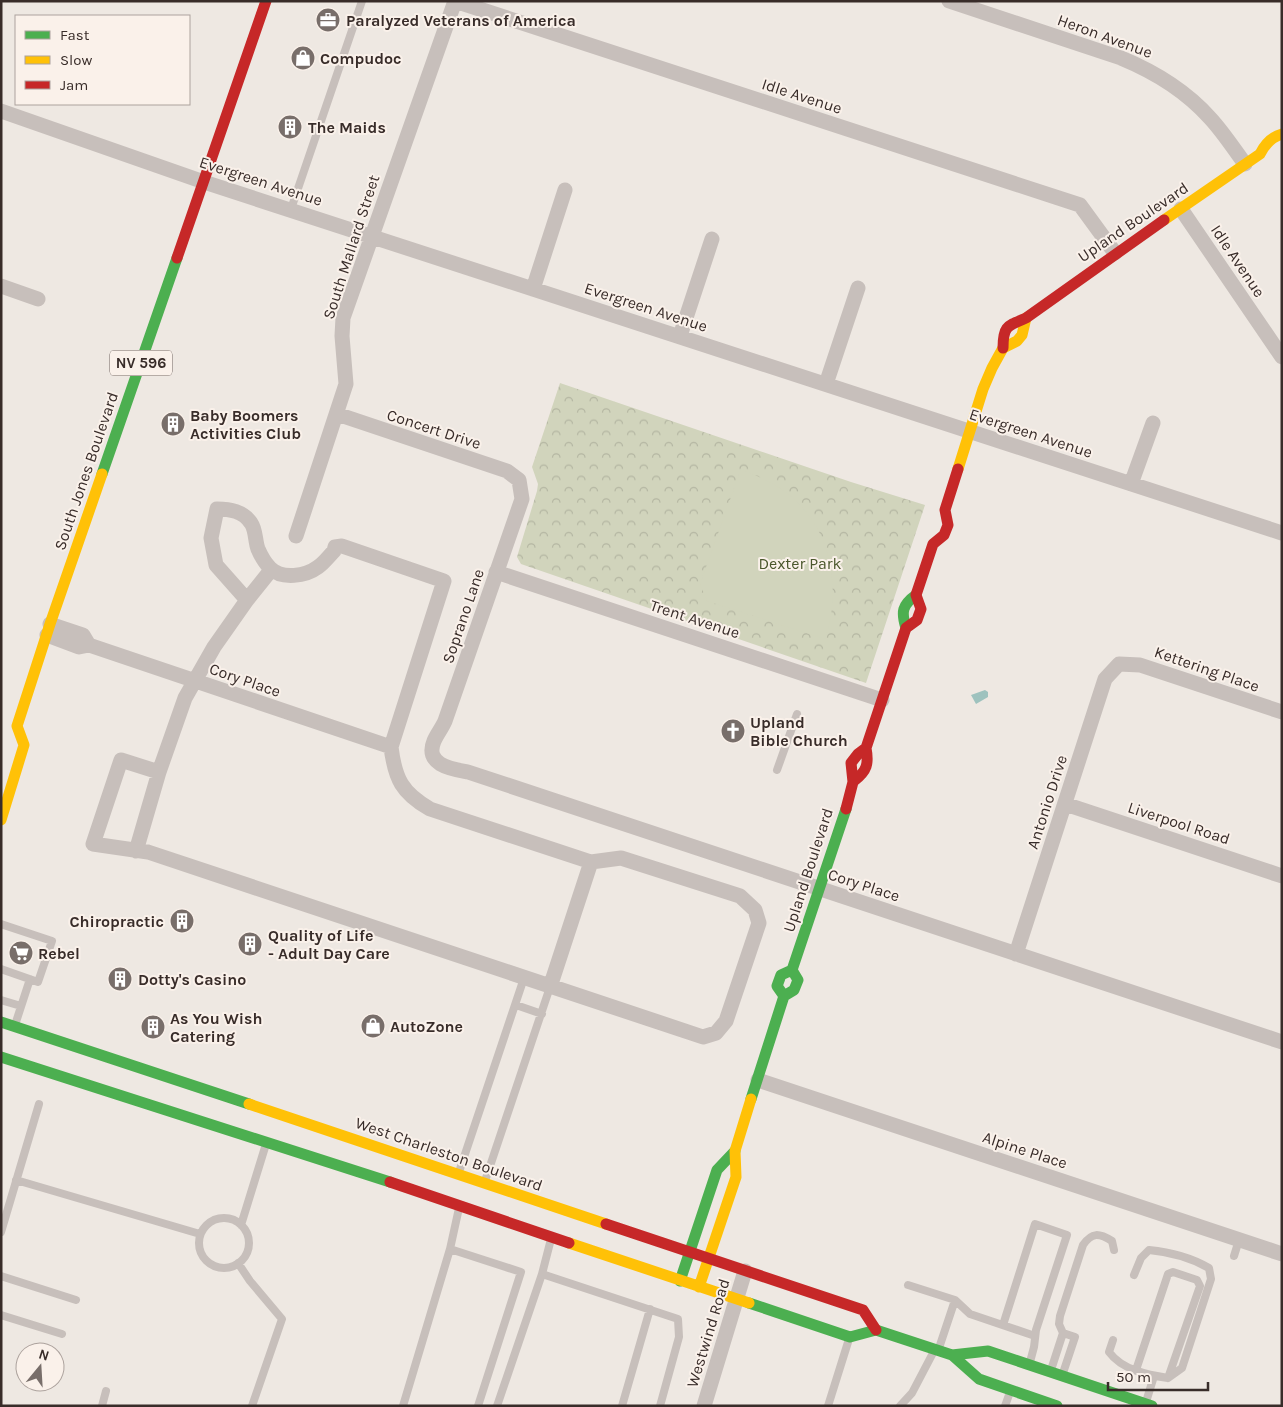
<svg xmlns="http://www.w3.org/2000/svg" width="1283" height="1407" viewBox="0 0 1283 1407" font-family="Karla,sans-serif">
  <defs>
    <pattern id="park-crowns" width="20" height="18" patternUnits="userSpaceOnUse" patternTransform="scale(1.25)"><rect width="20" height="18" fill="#d1d4bc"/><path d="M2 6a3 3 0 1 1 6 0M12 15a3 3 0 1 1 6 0" fill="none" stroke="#b4b6a2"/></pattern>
  </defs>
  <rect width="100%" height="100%" fill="#eee8e2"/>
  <path fill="url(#park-crowns)" d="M560,383L851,482L925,505L866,683L521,564L517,557L537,491L538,484L532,467Z"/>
  <path fill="#d1d4bc" d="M741,469C758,476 774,483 788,494C832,528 842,589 825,639L707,601L700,584Z"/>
  <path fill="#9ec2be" d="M985,690L988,692V697L976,704L971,695Z"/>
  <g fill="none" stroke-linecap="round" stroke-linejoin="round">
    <path stroke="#c7bfbb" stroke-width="8" d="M291,209L362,1
      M777,770L797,714
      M1,924L52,941L38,982L1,969
      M1,1000L21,1006
      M516,1005L542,1014
      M15,1025L30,979
      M459,1172L524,978
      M16,1180L200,1234
      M485,1181L550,987
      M459,1208L450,1249L521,1272L478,1406
      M199 1243a25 25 0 1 1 50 0a25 25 0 1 1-50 0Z
      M241,1225L266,1144
      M1,1232L39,1104
      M551,1239L542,1274L678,1319L679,1337L660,1406
      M1234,1256L1239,1240
      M238,1263L250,1281L282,1319L252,1406
      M1134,1275L1141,1258L1149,1250C1170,1252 1190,1257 1209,1268L1211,1279L1182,1368L1168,1378
      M1,1276L76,1300
      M908,1285L955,1300L970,1314L1035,1336
      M1,1315L62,1334
      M1003,1325L1035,1224L1067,1235L1036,1330L1034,1347L1030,1362
      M1063,1333L1075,1337L1063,1373
      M1113,1340L1109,1352C1122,1370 1148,1375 1168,1378L1200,1286L1197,1280L1173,1272L1168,1274L1136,1370
      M939,1348L955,1300
      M1051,1370L1063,1333L1059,1324L1060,1316L1083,1245C1092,1232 1099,1233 1112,1241L1114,1250
      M1146,1402L1154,1376
      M102,1406L106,1391
      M403,1406L450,1249
      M497,1406L542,1274
      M622,1406L650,1309
      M828,1406L849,1339
      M900,1406L912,1393L934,1351
      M1005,1406L1010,1392"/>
    <path stroke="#c7bfbb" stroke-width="15" d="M455,1L1080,205L1115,253
      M949,1L1121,58C1155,72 1185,90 1210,118C1223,132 1234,149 1245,164
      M1,111L204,182L1282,533
      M1181,209L1282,357
      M1,286L38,299
      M533,289L565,190
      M680,336L712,239
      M826,384L858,288
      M337,414L507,471L519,480L522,499L445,721C442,728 437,734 434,741C424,765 452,769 468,772L1282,1042
      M1131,484L1153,423
      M296,536L346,384L342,336L343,318L455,1
      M496,572L882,700
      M50,624L83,635L89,645
      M47,635L79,647L89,645L391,747
      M159,772L121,760L93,844L148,852L703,1037L716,1033L726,1021L759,923L755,910L740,896L621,858L591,862L430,809C402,793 395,779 391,747L444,581L342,546L335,547L334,551C329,556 324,563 318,567C306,576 282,580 270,568C265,563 261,556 258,549C255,541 256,530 251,523C243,511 230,509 217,509L211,538L216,565L247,600
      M1065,804L1282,876
      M136,851L159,772L185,698L214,647L247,600L271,570
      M1016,954L1105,679L1119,664L1140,665L1282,712
      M550,987L591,862
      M758,1080L1282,1254
      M704,1406L745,1271"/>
    <path stroke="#4caf50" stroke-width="11" d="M102,474L177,258
      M906,628C901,612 902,605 916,595
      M784,996L777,986L781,975L792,970L846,809
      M1,1022L249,1104
      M1,1057L390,1182
      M751,1099L784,996L794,990L798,980L792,970
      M680,1281L717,1170L735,1151
      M749,1303L850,1337L876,1330L952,1355L979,1379L1057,1406
      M952,1355L988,1351L1152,1406"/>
    <path stroke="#ffc107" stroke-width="11" d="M1164,220L1260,154C1265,144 1271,137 1282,134
      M958,469L983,389L992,368L1003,348L1017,341L1022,335L1026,318
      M1,820L24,745L17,726L50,624L102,474
      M249,1104L606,1224
      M569,1243L749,1303
      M699,1287L736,1177L735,1151L751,1099"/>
    <path stroke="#c62828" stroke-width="11" d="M177,258L266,1
      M1003,348C1003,326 1007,326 1026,318L1164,220
      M854,781C867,771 869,764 866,748L906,628L917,620L921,609L916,595L933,544L944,535L948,525L945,510L958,469
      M846,809L853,782L851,763L858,754L866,748
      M390,1182L569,1243
      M606,1224L863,1310L876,1330"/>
  </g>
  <defs>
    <symbol id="office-disc" viewBox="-11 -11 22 22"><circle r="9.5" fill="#786e6a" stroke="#faf1ea"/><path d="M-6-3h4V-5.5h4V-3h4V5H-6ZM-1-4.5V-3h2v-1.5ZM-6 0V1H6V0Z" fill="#fff"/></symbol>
    <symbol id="shop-disc" viewBox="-11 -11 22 22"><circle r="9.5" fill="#786e6a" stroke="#faf1ea"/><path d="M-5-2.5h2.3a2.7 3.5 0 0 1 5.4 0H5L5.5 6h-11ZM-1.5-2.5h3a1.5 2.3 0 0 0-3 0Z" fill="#fff"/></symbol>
    <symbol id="building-disc" viewBox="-11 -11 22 22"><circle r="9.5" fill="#786e6a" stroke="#faf1ea"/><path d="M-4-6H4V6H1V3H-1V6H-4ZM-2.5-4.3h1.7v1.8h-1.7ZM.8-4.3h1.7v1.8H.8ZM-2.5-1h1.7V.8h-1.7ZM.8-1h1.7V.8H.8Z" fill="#fff"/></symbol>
    <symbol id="church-disc" viewBox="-11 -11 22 22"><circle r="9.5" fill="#786e6a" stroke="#faf1ea"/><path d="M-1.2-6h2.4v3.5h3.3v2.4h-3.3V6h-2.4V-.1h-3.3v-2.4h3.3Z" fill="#fff"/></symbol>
    <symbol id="supermarket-disc" viewBox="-11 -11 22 22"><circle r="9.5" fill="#786e6a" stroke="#faf1ea"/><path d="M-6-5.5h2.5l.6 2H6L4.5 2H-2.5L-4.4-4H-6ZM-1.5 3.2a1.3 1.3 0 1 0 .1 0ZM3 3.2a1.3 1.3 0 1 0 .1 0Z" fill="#fff"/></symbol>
  </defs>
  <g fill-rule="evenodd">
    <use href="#office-disc" x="314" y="6" width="28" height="28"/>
    <use href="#shop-disc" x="289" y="44" width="28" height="28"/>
    <use href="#building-disc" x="276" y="113" width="28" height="28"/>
    <use href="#building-disc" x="159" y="410" width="28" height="28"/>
    <use href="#church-disc" x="719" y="717" width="28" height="28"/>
    <use href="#building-disc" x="168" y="907" width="28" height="28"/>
    <use href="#building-disc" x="236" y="930" width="28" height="28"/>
    <use href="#supermarket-disc" x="7" y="939" width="28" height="28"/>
    <use href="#building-disc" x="106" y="965" width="28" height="28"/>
    <use href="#shop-disc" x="359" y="1012" width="28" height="28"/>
    <use href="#building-disc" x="139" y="1013" width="28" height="28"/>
  </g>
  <g text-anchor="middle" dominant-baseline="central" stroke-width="4" stroke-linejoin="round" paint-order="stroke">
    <rect fill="#faf1ea" stroke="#726763" stroke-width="1" x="110" y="350.5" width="62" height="25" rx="4"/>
    <g font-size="15" font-weight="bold" fill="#382c29">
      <text x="141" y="363">NV 596</text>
    </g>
    <g font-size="16" font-weight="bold" fill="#382c29" stroke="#faf1ea" text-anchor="start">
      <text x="346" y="20">Paralyzed Veterans of America</text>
      <text x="320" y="58">Compudoc</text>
      <text x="308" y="127">The Maids</text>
      <text x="190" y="415">Baby Boomers<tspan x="190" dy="18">Activities Club</tspan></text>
      <text x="750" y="722">Upland<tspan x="750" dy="18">Bible Church</tspan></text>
      <text x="164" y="921" text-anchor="end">Chiropractic</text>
      <text x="268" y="935">Quality of Life<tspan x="268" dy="18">- Adult Day Care</tspan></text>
      <text x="38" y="953">Rebel</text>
      <text x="138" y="979">Dotty's Casino</text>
      <text x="170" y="1018">As You Wish<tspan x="170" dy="18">Catering</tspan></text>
      <text x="390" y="1026">AutoZone</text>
    </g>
    <g font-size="16" fill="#382c29" stroke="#faf1ea">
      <text transform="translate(1105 36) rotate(20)">Heron Avenue</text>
      <text transform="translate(802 96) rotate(18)">Idle Avenue</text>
      <text transform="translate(261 181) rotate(18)">Evergreen Avenue</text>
      <text transform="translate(1133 222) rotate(-34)">Upland Boulevard</text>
      <text transform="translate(351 247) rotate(-72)">South Mallard Street</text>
      <text transform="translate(1238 261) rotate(56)">Idle Avenue</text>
      <text transform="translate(646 307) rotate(18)">Evergreen Avenue</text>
      <text transform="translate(434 429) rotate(18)">Concert Drive</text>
      <text transform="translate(1031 433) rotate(18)">Evergreen Avenue</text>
      <text transform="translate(86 471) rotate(-71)">South Jones Boulevard</text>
      <text transform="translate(463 616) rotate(-71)">Soprano Lane</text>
      <text transform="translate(695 619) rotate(18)">Trent Avenue</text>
      <text transform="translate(1207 669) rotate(19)">Kettering Place</text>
      <text transform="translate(245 680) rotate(19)">Cory Place</text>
      <text transform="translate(1047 802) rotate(-72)">Antonio Drive</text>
      <text transform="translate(1179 823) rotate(18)">Liverpool Road</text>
      <text transform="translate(808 870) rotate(-72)">Upland Boulevard</text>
      <text transform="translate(864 885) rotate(18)">Cory Place</text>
      <text transform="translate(1025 1150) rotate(18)">Alpine Place</text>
      <text transform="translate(449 1154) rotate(19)">West Charleston Boulevard</text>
      <text transform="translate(708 1333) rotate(-73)">Westwind Road</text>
    </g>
    <g font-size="16" fill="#4b572c" stroke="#faf1ea">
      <text x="800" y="563">Dexter Park</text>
    </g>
  </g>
  <rect width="1283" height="1407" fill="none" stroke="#382c29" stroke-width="5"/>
  <rect x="15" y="15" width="175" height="90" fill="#faf1ea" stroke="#aca29d"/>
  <rect x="25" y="31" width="25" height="8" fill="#4caf50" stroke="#aca29d"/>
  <text x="60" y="40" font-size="15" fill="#382c29">Fast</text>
  <rect x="25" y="56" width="25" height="8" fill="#ffc107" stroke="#aca29d"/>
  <text x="60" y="65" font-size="15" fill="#382c29">Slow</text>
  <rect x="25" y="81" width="25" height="8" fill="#c62828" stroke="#aca29d"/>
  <text x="60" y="90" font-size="15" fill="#382c29">Jam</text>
  <g transform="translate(40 1367) rotate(18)"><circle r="24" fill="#faf1ea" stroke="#aca29d"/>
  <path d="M0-4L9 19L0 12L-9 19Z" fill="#786e6a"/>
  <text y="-8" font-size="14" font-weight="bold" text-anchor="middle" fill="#382c29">N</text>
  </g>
  <path d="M1108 1382v8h100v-8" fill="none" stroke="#382c29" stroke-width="2.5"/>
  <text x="1116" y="1382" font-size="15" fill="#382c29" stroke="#faf1ea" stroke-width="4" paint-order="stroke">50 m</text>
</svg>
